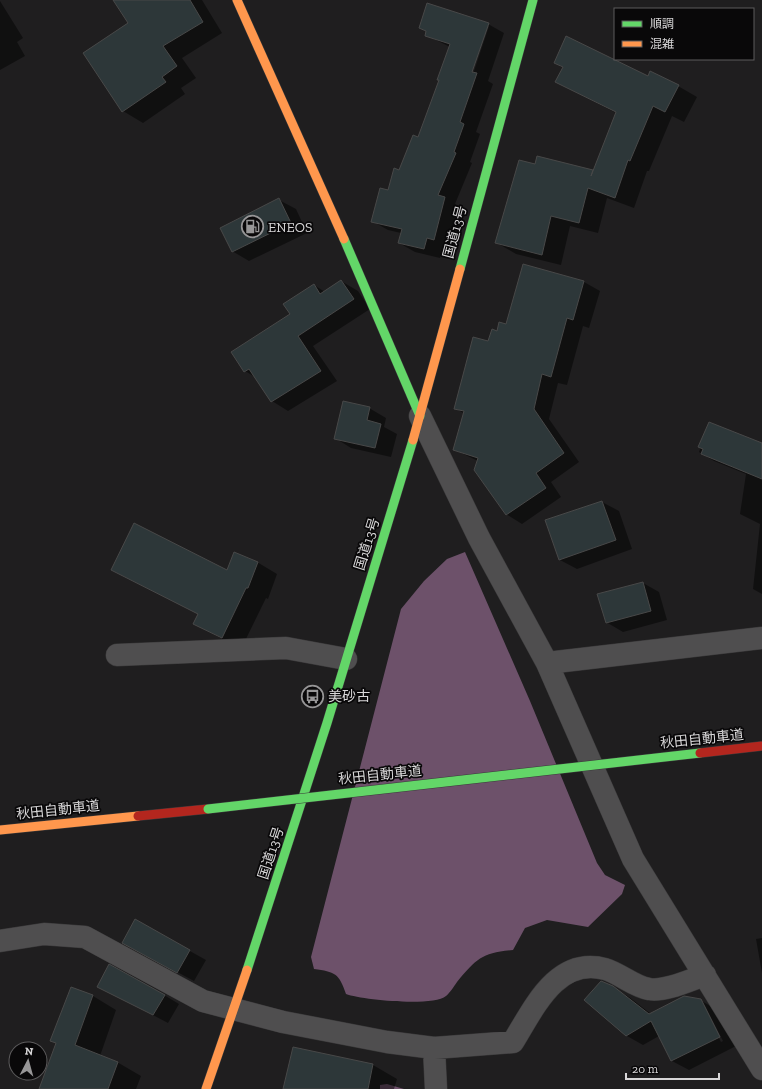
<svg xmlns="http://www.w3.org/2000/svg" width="762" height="1089" viewBox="0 0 762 1089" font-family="'Zilla Slab','Noto Sans JP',serif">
  <rect width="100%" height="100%" fill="#1f1e1f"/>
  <path fill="#6d516a" d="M465,552L530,701L597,863L605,875L625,885L622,894L588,927L547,920L525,928L513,950C482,953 477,958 457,982C454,986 450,993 446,996C433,1007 362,1000 346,994C339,973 335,972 314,969L311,957L401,609L424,581L447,559Z
    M387,1084L404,1089H380V1085Z"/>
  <path fill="#0007" fill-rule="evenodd" d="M115,0H202L222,33L182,58L196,78L181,88L185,94L143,123L123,111L129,23Z
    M0,1L23,38L17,42L25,56L0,70Z
    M488,24L504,33L488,81L493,84L476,132L480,134L470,162L472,163L455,204L460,207L450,248L443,246L440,258L415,252L399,243L401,233L388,230L372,221L418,139L440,80L450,47L426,35L427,32L420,28ZM487,26H489L472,77L470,76Z
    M555,63L648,77L678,86L697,97L684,122L672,116L649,171H647L634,208L607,198L598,233L570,226L561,265L516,254L497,243L536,165L594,172L616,113L556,82L563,68Z
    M279,200L296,209L307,233L249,261L232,251Z
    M341,281L358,291L370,309L313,346L337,381L288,411L272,401L257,378L245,371L232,352L291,314L314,285L325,292Z
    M584,282L600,291L589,328L583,326L567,385L558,383L549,419L579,462L551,482L561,497L522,524L506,514L478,461L455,450L465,414L455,408L489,342L497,332Z
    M369,408L386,418L384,427L397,434L391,457L351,448L335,438Z
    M709,423L762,445V594L753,589L760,524L740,514L746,474L714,461L699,452Z
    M602,502L619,511L632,549L577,569L560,560L547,521Z
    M257,562L277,574L268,599L266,598L241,649L195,624L199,614L112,570L228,571Z
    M643,583L659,592L667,620L623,632L606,622Z
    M136,921L206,960L194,981L140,952Z
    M762,938V973L756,939Z
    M98,986L164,995L179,1004L168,1023Z
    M612,987L629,997L651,1014L700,1000L717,1010L736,1046L689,1070L672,1061L659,1036L643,1045L627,1036ZM703,1006H705L723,1041L721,1042Z
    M93,996L116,1010L100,1056L117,1062L141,1076L136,1089H40L57,1044L52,1040Z
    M293,1048L373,1065L397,1079L394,1089H284Z"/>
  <path fill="#2d3739" stroke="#484848" d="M113,0H190L203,22L163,46L177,66L162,77L166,82L122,112L83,53L128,23Z
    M427,3L489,23L472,72L477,73L460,122L464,124L454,152L456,153L438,195L445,197L434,240L427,238L424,249L398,243L402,229L371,222L380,188L388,190L394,168L399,170L413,135L418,137L439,80H437L450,44L425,36L426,31L419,28Z
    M566,36L648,76L650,71L679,85L665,112L653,106L630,161L628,160L615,198L588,188L579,223L551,216L542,255L495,243L519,160L535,164L537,156L593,170L591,176L616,112L555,82L563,67L554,63Z
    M279,198L291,223L232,252L220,228Z
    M523,264L584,281L573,320L567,318L551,377L542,374L534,409L564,453L536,473L546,488L506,515L474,470L478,458L453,450L464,411L454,409L473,337L488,341L492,329L497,331L499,322L506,324Z
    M341,280L354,299L298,336L321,371L271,402L249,369L244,372L231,352L290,314L283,304L314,284L320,294Z
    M343,401L370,407L367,420L381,424L375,448L334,439Z
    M709,422L762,443V479L701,454L703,449L698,447Z
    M602,501L616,540L559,560L545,520Z
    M134,523L227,570L234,552L258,562L248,588H246L222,638L193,624L198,614L111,570Z
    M643,582L651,611L606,623L597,594Z
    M135,919L190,950L177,973L122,943Z
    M109,964L165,995L153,1015L97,987Z
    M601,981L613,986L649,1014L684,996L701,999L720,1037L671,1061L651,1021L626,1036L584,1000Z
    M71,987L93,995L75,1045L118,1062L108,1089H39L56,1043L50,1041Z
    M293,1047L373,1064L368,1089H283Z"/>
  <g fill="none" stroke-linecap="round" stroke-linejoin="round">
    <defs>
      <path id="street" d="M420,416L479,538L547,663L633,859L762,1069
        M117,655L286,648L346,659
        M547,663L762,638
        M0,941L44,934L85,937L203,1001L283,1022L387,1042L434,1048L513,1042C534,1008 557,956 605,969C619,973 635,987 649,989C665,992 690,980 705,975
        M434,1048L436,1089"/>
      <path id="fast" d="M344,239L420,416
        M460,269L533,0
        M247,970L327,723L413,440"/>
      <path id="slow" d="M237,0L344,239
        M413,440L460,269
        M0,830L138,816
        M206,1089L247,970"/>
      <path id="jam" d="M138,816L208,809"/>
    </defs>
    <use href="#street" stroke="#3a393a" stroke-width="23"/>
    <use href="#fast" stroke="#3a393a" stroke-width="10"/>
    <use href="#slow" stroke="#3a393a" stroke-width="10"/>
    <use href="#jam" stroke="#3a393a" stroke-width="10"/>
    <use href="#street" stroke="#4f4e4f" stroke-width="22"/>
    <use href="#fast" stroke="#63d668" stroke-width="9"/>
    <use href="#slow" stroke="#ff974d" stroke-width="9"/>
    <use href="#jam" stroke="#b3261e" stroke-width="9"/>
    <defs>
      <path id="fast-bridge" d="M208,809L700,753"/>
      <path id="jam-bridge" d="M700,753L762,746"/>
    </defs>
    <use href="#fast-bridge" stroke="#3a393a" stroke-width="10" stroke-linecap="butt"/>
    <use href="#jam-bridge" stroke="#3a393a" stroke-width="10" stroke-linecap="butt"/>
    <use href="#fast-bridge" stroke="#63d668" stroke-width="9"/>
    <use href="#jam-bridge" stroke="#b3261e" stroke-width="9"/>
  </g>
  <defs>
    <symbol id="fuel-ring" viewBox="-11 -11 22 22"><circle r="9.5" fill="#090809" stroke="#979697" stroke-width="1.5"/><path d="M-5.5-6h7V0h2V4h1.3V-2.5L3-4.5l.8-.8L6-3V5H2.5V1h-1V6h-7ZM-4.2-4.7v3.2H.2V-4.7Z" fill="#979697"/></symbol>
    <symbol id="bus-ring" viewBox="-11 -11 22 22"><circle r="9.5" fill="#090809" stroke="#979697" stroke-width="1.5"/><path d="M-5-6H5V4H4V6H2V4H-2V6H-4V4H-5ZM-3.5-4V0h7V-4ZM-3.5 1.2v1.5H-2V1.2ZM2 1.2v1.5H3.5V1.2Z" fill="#979697"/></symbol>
  </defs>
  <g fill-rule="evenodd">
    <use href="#fuel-ring" x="240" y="214" width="25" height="25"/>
    <use href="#bus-ring" x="300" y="684" width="25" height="25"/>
  </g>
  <g text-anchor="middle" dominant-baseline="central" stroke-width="3.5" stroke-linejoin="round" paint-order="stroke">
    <g font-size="14" fill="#d8d7d8" stroke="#090809" text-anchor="start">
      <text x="268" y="227">ENEOS</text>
      <text x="328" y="696">美砂古</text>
    </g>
    <g font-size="14" fill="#d8d7d8" stroke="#090809">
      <text transform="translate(455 232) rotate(-75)">国道13号</text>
      <text transform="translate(367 544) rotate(-73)">国道13号</text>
      <text transform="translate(702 739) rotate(-6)">秋田自動車道</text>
      <text transform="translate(380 775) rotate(-6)">秋田自動車道</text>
      <text transform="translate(58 810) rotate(-6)">秋田自動車道</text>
      <text transform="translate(271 853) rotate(-72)">国道13号</text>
    </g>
  </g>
  <rect x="614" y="8" width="140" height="52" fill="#090809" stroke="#5c5b5c"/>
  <rect x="622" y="21" width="20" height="6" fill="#63d668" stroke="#5c5b5c"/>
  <text x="650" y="28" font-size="12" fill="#d8d7d8">順調</text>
  <rect x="622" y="41" width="20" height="6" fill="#ff974d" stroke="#5c5b5c"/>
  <text x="650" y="48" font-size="12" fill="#d8d7d8">混雑</text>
  <g transform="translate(28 1061) rotate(6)"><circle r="19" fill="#090809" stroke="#5c5b5c"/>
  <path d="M0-3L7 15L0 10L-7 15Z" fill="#979697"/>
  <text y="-6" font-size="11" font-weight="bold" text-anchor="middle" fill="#d8d7d8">N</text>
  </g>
  <path d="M626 1073v6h93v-6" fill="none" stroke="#d8d7d8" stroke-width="2"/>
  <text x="632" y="1073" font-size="12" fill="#d8d7d8" stroke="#090809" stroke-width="3" paint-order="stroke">20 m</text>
</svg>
